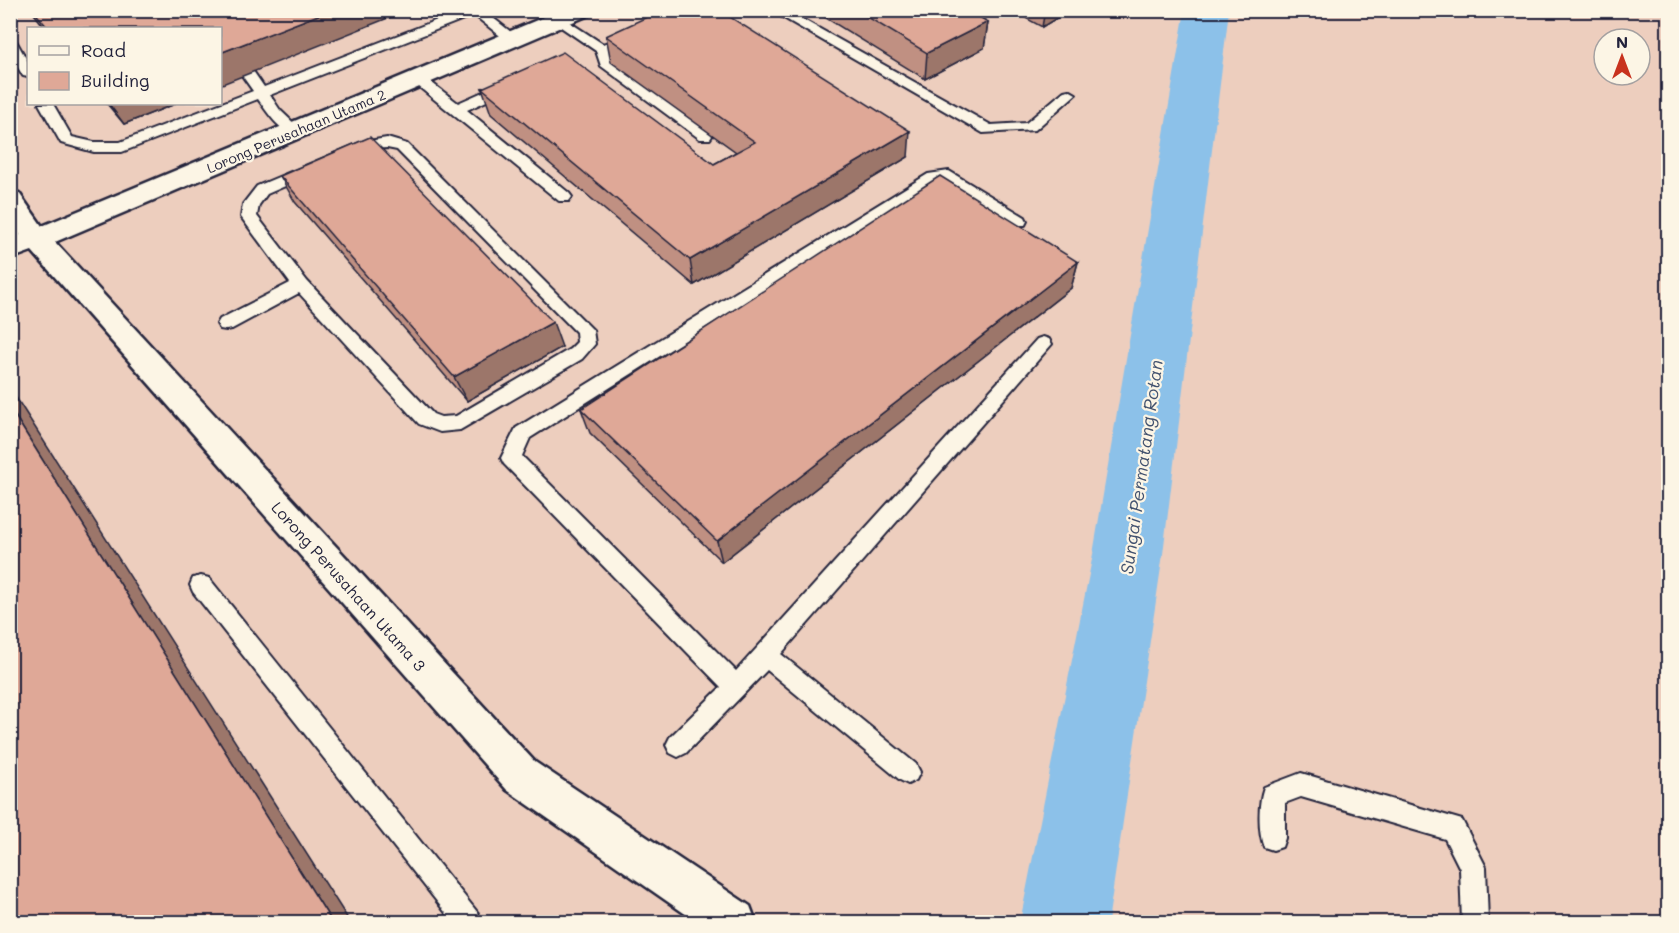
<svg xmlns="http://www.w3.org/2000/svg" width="1679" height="933" viewBox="0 0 1679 933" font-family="Mali,sans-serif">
  <rect width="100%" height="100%" fill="#f3dece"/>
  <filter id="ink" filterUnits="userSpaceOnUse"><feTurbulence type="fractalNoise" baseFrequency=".0167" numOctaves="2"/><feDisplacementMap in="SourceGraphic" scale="12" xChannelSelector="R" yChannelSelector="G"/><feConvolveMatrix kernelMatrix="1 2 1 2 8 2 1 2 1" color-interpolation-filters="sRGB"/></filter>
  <g filter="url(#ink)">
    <path fill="#edcebe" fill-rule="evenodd" d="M11,11H1668V922H11ZM28,28H220V104H28ZM1604,39H1640V75H1604Z"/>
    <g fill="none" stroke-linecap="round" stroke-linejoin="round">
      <path fill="#8cc1e9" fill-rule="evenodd" d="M1185,10H1229L1163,554L1108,922H1020L1093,554Z"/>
      <defs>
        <path id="lane" d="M463,10H483L521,40L514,44L509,43L474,15L270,95L280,110L302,131L295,135C279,131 267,112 258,99L122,152H94L61,143L39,104H53L72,137L94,142H120L253,91L241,74L243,71H253L264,87Z
          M770,10H786L991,125L1026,123L1064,91L1069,90L1076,94L1035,130L983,133Z
          M560,16L603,44L628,33H638L640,36L638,39L609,51L612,61L710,133L712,136L710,139H700L601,66L596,51L555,23L554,20L555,17Z
          M10,38L15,39L28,62V77L23,76L10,54Z
          M418,75L423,76L458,103L503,83H513L515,86L513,89L467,110L569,193L572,197L569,201H559L413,82L411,79Z
          M387,138L407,144L593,330L595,344L582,359L460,430L440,432L419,424L299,293L232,329L226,330L220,329L217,324L220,319L290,283L241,217L243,204L257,186L362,142ZM387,148L397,150L576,332L577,342L570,349L456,416L441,417L433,414L307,281L257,216L259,205L267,194L370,149Z
          M949,171L1025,217L1027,221L1025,225H1013L946,181L936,182L530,438L522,456L736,671L1037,339L1043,337L1049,339L1052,344L781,654L916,764L920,772L916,780L908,784L900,780L767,670L686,753L678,757L670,753L666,745L670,737L721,687L504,464L501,458L516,428L928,174Z
          M201,576L209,578L478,913L482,922H453L193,592L190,585L193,578Z
          M1301,773L1462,820L1486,867L1488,922H1462L1460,869L1445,839L1301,797L1285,803V838L1282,847L1273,850L1264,847C1258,831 1258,803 1264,787Z"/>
        <path id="street" d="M561,10H592L589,15L55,242L535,762L750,906L756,922H697L507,790L32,251L10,259V239L20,235L10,220V191L19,193L42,226Z"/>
      </defs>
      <use href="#lane" stroke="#22223b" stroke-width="4"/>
      <use href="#street" stroke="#22223b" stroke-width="5"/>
      <use href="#lane" fill="#fcf5e5" fill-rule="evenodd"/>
      <use href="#street" fill="#fcf5e5" fill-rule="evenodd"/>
    </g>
    <path fill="#c09082" stroke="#22223b" stroke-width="1.5" d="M31,10H408L220,28H45Z
      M813,10H967L988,22L984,48L925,79Z
      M1011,10H1070L1042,27Z
      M606,36L908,157L694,285L491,114L482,88L714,164L736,152L611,62Z
      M107,104H175L124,124Z
      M280,176L562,347L467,401L295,202Z
      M1078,262L1071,288L722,562L590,433L581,409Z"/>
    <path fill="#9c766a" stroke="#22223b" stroke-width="1.5" d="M331,10H408L220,85V53Z
      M1045,10H1070L1042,27Z
      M988,22L984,48L925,79L927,53Z
      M109,104H175L124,124Z
      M910,131L908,157L694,285L690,260Z
      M1078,262L1071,288L722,562L717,541Z
      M553,322L562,347L467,401L454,377Z
      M10,388L350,922H332L10,408Z"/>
    <path fill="#dfa897" stroke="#22223b" stroke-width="1.5" d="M33,10H331L220,53V28H48Z
      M662,10H719L910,131L690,260L482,88L563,52L714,164L755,142L606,36Z
      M856,10H967L988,22L927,53Z
      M370,137L553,322L454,377L280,176Z
      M940,176L1078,262L717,541L581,409Z
      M10,408L332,922H10Z"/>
  </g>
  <g text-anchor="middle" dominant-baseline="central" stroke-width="4.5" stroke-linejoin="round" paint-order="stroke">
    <g font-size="14" fill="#22223b" stroke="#fcf5e5">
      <text transform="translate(296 131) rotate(-23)">Lorong Perusahaan Utama 2</text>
    </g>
    <g font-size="16" fill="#22223b" stroke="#fcf5e5">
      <text transform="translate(349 586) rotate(48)">Lorong Perusahaan Utama 3</text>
    </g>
    <g font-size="18" font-style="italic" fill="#42526f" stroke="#fcf5e5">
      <text transform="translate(1141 467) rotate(-82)">Sungai Permatang Rotan</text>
    </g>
  </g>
  <rect width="1679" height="933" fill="none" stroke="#fcf5e5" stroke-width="36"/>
  <rect x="18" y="18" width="1643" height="897" fill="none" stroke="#22223b" stroke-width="2" filter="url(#ink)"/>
  <rect x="27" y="27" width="195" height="78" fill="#fcf5e5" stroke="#a5a1a1" stroke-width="1.5"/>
  <rect x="39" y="46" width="30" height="9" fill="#fcf5e5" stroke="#a5a1a1" stroke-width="1.5"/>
  <text x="81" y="57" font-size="18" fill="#22223b">Road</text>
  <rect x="39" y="72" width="30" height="18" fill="#dfa897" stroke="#a5a1a1" stroke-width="1.5"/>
  <text x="81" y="87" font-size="18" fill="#22223b">Building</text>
  <g transform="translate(1622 57)"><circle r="28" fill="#fcf5e5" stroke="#a5a1a1" stroke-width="1.5"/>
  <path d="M0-4.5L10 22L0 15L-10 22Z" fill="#c8321e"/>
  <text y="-9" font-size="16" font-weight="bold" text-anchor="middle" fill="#22223b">N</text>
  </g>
</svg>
